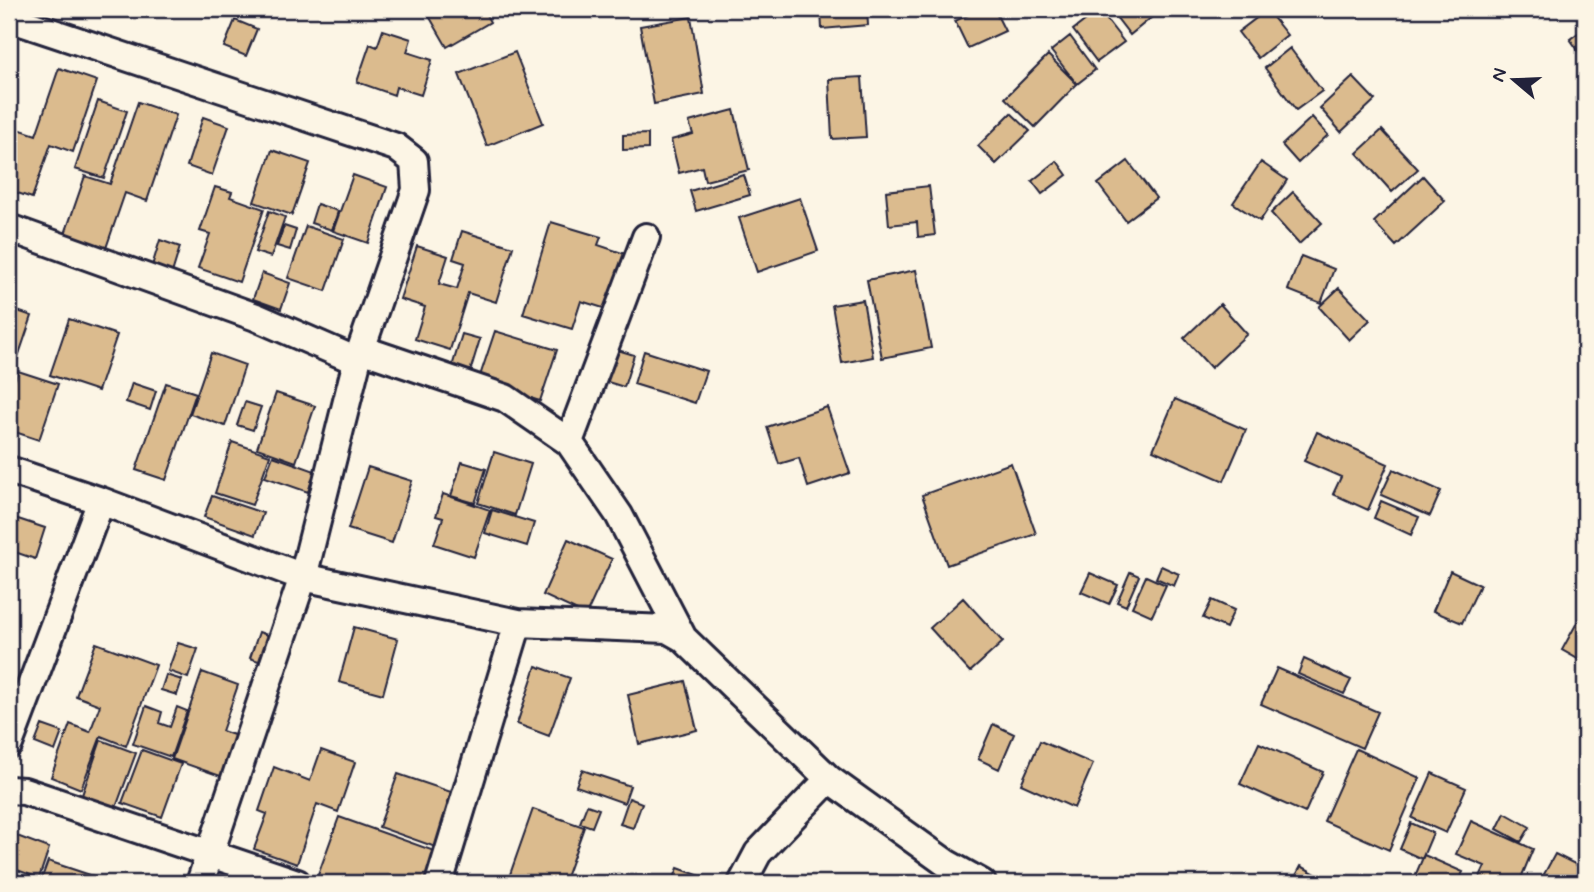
<svg xmlns="http://www.w3.org/2000/svg" width="1594" height="892" viewBox="0 0 1594 892" font-family="Mynerve,sans-serif">
  <rect width="100%" height="100%" fill="#fcf5e5"/>
  <filter id="ink" filterUnits="userSpaceOnUse"><feTurbulence type="fractalNoise" baseFrequency=".0143" numOctaves="2"/><feDisplacementMap in="SourceGraphic" scale="14" xChannelSelector="R" yChannelSelector="G"/><feConvolveMatrix kernelMatrix="1 2 1 2 8 2 1 2 1" color-interpolation-filters="sRGB"/></filter>
  <g filter="url(#ink)">
    <path fill="#dbbb8e" stroke="#22223b" stroke-width="2" d="M425,9H483L490,22L447,47Z
      M821,9H867L868,25L822,29Z
      M981,9H994L1005,31L968,48L955,21Z
      M1110,9H1146L1152,17L1130,35Z
      M1099,10L1124,42L1097,62L1073,30Z
      M1267,10L1287,35L1258,58L1238,32Z
      M691,17L704,94L654,104L640,26Z
      M235,20L257,29L246,56L224,47Z
      M1585,28V60L1570,39Z
      M383,30L411,39L407,52L432,60L421,95L396,87L394,95L357,82L370,44L377,47Z
      M1070,36L1095,70L1077,84L1051,51Z
      M1290,48L1322,91L1296,110L1265,68Z
      M515,52L543,123L487,146L459,74Z
      M1048,55L1077,84L1035,127L1005,98Z
      M59,68L97,81L73,152L51,144L32,198L9,190V121L14,122L12,127L36,135Z
      M862,77L866,137L832,139L829,79Z
      M1353,77L1375,100L1341,132L1320,108Z
      M98,101L127,111L104,178L75,169Z
      M138,102L176,115L147,201L125,193L106,248L65,234L85,176L110,184Z
      M734,110L749,170L705,181L702,167L679,173L671,140L693,134L689,122Z
      M1011,113L1030,131L996,164L978,146Z
      M203,117L229,126L212,175L187,166Z
      M1312,117L1328,135L1298,163L1282,145Z
      M1382,130L1418,169L1392,192L1357,153Z
      M648,134V149L623,150V135Z
      M272,150L310,163L292,215L254,202Z
      M1057,161L1067,175L1042,194L1032,181Z
      M1128,161L1156,198L1126,221L1098,184Z
      M1261,162L1287,180L1260,221L1233,203Z
      M353,175L387,187L368,243L333,231Z
      M744,175L750,195L696,211L690,191Z
      M1423,176L1445,201L1396,246L1374,222Z
      M929,186L935,235L918,237L917,222L889,225L886,191Z
      M215,187L232,192L230,197L264,209L239,282L198,268L210,234L200,231Z
      M1293,192L1322,223L1299,244L1271,213Z
      M800,198L818,251L757,272L739,218Z
      M317,204L338,211L332,230L311,223Z
      M269,211L285,217L271,257L255,252Z
      M551,222L601,237L598,245L634,257L616,312L581,301L572,329L523,314Z
      M284,226L296,230L290,250L277,246Z
      M306,226L344,239L326,291L288,278Z
      M462,231L513,247L496,302L468,293L450,350L415,339L425,307L400,299L417,246L448,256L439,284L457,289L465,263L453,259Z
      M160,240L180,247L172,273L152,266Z
      M1301,256L1334,269L1321,303L1288,290Z
      M916,270L931,348L882,358L867,280Z
      M262,273L290,283L281,309L253,299Z
      M1339,288L1370,320L1349,340L1319,307Z
      M863,300L873,357L842,363L832,305Z
      M1220,304L1247,334L1211,368L1184,338Z
      M9,308L32,316L16,363L9,361Z
      M69,319L117,335L98,391L50,375Z
      M495,331L557,350L540,401L478,382Z
      M462,334L480,339L469,375L451,370Z
      M608,347L634,355L624,387L598,379Z
      M644,351L706,371L695,403L634,384Z
      M211,353L245,365L225,426L190,414Z
      M18,371L58,384L39,440L9,430V398Z
      M132,383L156,391L150,410L126,402Z
      M166,383L196,393L166,480L136,470Z
      M276,393L315,406L296,462L257,448Z
      M1175,399L1246,430L1224,481L1153,450Z
      M245,402L261,407L253,430L237,425Z
      M827,407L850,473L808,487L799,458L779,464L767,427Z
      M1317,432L1388,464L1368,510L1333,494L1341,477L1304,461Z
      M232,442L270,455L252,505L215,493Z
      M494,452L531,464L515,515L478,503Z
      M273,456L315,471L308,492L265,477Z
      M462,462L486,469L475,503L451,496Z
      M1011,463L1036,534L947,565L922,495Z
      M368,467L412,481L392,543L348,529Z
      M1393,469L1441,491L1430,516L1381,495Z
      M443,494L490,510L474,557L434,544L443,518L436,516Z
      M212,496L263,513L255,535L204,517Z
      M1381,501L1419,517L1411,535L1374,518Z
      M492,510L534,523L527,546L485,533Z
      M9,516L45,528L35,559L9,550Z
      M568,539L612,559L586,615L543,595Z
      M1161,566L1179,574L1174,586L1156,578Z
      M1450,571L1480,585L1462,623L1433,611Z
      M1130,572L1139,576L1126,606L1117,602Z
      M1090,573L1118,585L1109,604L1081,592Z
      M1146,576L1166,585L1152,616L1132,607Z
      M963,598L1003,642L970,672L930,628Z
      M1212,600L1234,610L1226,628L1203,618Z
      M1585,608V663L1562,650Z
      M354,627L398,639L383,694L339,682Z
      M259,632L273,637L264,663L250,658Z
      M96,643L156,665L126,746L101,736L81,789L51,777L70,724L90,732L100,705L76,696Z
      M178,643L198,649L188,678L168,671Z
      M1304,659L1351,680L1344,694L1298,674Z
      M536,666L570,678L549,736L517,724Z
      M1277,668L1378,712L1362,748L1261,704Z
      M202,672L238,685L222,731L240,737L226,778L172,759Z
      M166,675L182,680L177,695L161,690Z
      M685,681L697,730L639,744L628,695Z
      M146,706L162,712L159,723L170,727L177,707L187,711L171,757L133,744Z
      M993,724L1014,734L999,769L978,759Z
      M42,725L62,732L55,751L35,743Z
      M101,740L136,753L115,810L81,798Z
      M1040,741L1093,764L1074,808L1021,784Z
      M1259,743L1323,772L1305,813L1240,784Z
      M1356,749L1420,778L1389,850L1324,821Z
      M142,750L181,764L162,817L122,803Z
      M321,750L355,762L338,812L317,804L297,864L254,849L267,814L259,811L274,767L310,781Z
      M582,770L630,786L624,803L576,786Z
      M1432,773L1466,788L1446,833L1412,818Z
      M398,774L460,795L441,849L379,827Z
      M629,798L642,803L633,828L620,824Z
      M587,805L599,809L592,827L580,823Z
      M533,809L584,827L564,883H507Z
      M1505,813L1530,827L1521,842L1497,829Z
      M339,817L437,852L426,883H332L317,878Z
      M1471,821L1533,849L1519,883L1478,881L1485,866L1456,854Z
      M1411,823L1433,833L1422,859L1400,849Z
      M9,833L49,848L39,878L9,867Z
      M1555,854L1581,867L1578,871L1585,874V883H1556L1543,876Z
      M1424,855L1463,872L1458,883H1412Z
      M48,861L93,876L91,883H40Z
      M1301,866L1332,883H1292Z
      M678,868L720,883H672Z"/>
    <g fill="none" stroke-linecap="round" stroke-linejoin="round">
      <defs>
        <path id="street" d="M9,18L396,147L414,161L416,190L357,361L303,577L200,883
          M9,228L256,317L357,361
          M361,349L505,398L569,442L619,515L683,638
          M569,442L646,237
          M9,470L101,501L303,577L518,623L667,629L683,638L829,779L946,863L982,883
          M9,744L101,501
          M9,790L24,791L297,883
          M439,883L518,623
          M742,883L758,853L829,779"/>
      </defs>
      <use href="#street" stroke="#22223b" stroke-width="32"/>
      <use href="#street" stroke="#fcf5e5" stroke-width="26"/>
    </g>
  </g>
  <rect width="1594" height="892" fill="none" stroke="#fcf5e5" stroke-width="35"/>
  <rect x="18" y="18" width="1559" height="857" fill="none" stroke="#22223b" stroke-width="2.5" filter="url(#ink)"/>
  <g transform="translate(1514 80) rotate(289)" stroke="#fcf5e5" stroke-width="5" paint-order="stroke">
  <path d="M0-5L12 26L0 18L-12 26Z" fill="#22223b"/>
  <text y="-10" font-size="19" font-weight="bold" text-anchor="middle" fill="#22223b">N</text>
  </g>
</svg>
